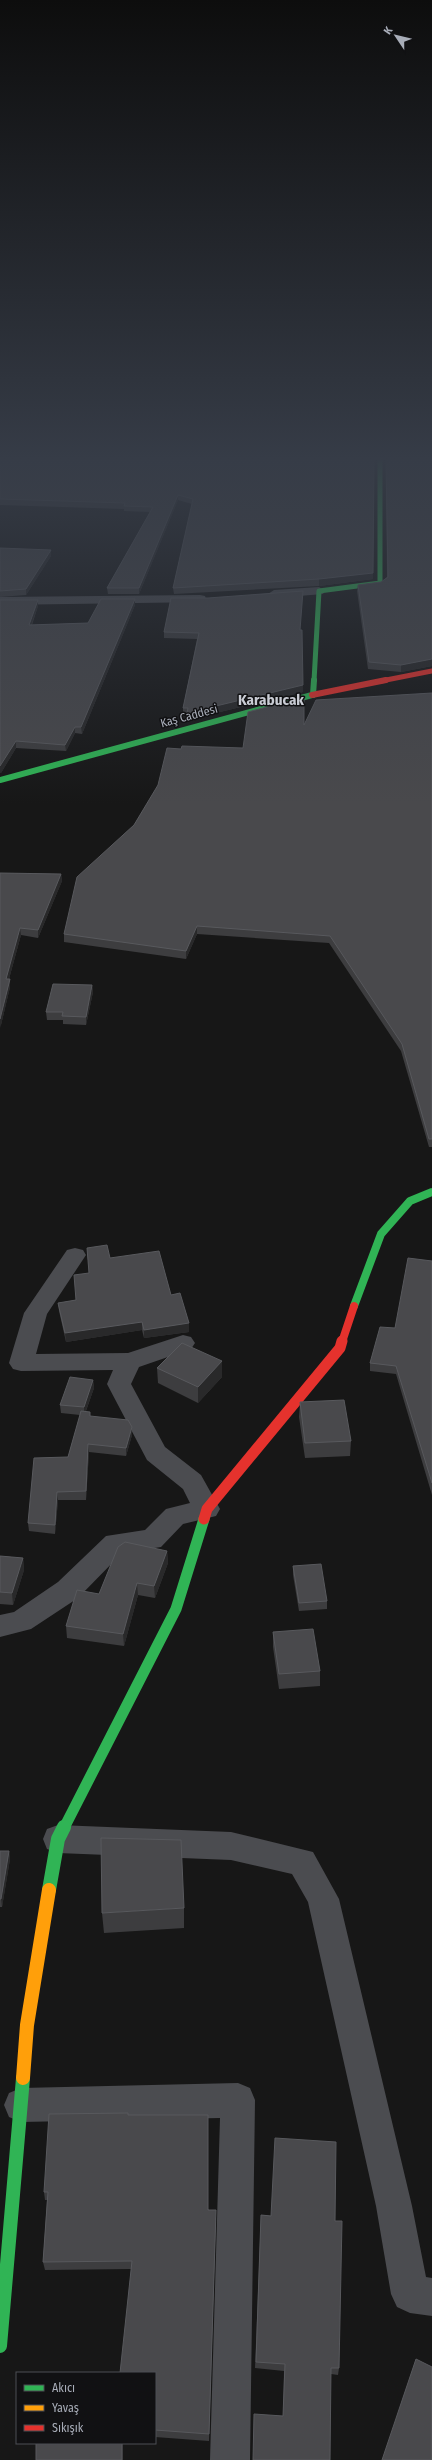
<svg xmlns="http://www.w3.org/2000/svg" width="432" height="2460" viewBox="0 0 432 2460" font-family="'Fira Sans Condensed',sans-serif">
  <rect width="100%" height="100%" fill="#171717"/>
  <g fill="none" stroke-linecap="round" stroke-linejoin="round">
    <path fill="#4b4c50" fill-rule="evenodd" d="M319,587L325,591L323,594L274,598L268,594L274,590Z
      M200,595L205,596L206,599L205,602L0,605V597Z
      M75,1248L83,1250L86,1255L47,1314L36,1354L128,1353L183,1335L191,1337L195,1343L191,1349L139,1367L131,1384L165,1447L201,1475L220,1509L216,1516L183,1524L161,1547L122,1553L78,1598L31,1629L0,1637V1615L14,1612L58,1582L106,1536L145,1530L166,1509L190,1503L183,1489L147,1460L107,1384L113,1370L21,1371L13,1369L9,1363L24,1313L67,1250Z
      M58,1825L231,1832L313,1852L339,1899L412,2206L426,2277L432,2278V2316L410,2313L397,2307L391,2294L376,2206L308,1902L292,1874L231,1860L58,1853L47,1849L43,1839L47,1829Z
      M238,2083L250,2088L255,2100L250,2460H210L220,2118L21,2122L9,2117L4,2105L9,2093L21,2088Z"/>
    <path stroke="#30b455" stroke-width="5" d="M314,681L319,591L380,583V460"/>
    <path stroke="#30b455" stroke-width="6" d="M313,695L314,680
      M0,780L312,695"/>
    <path stroke="#30b455" stroke-width="8" d="M354,1306L381,1234L410,1201L432,1192"/>
    <path stroke="#30b455" stroke-width="11" d="M64,1828L176,1609L204,1519"/>
    <path stroke="#30b455" stroke-width="14" d="M49,1890L58,1839L64,1827
      M0,2346L23,2078"/>
    <path stroke="#ff9f0a" stroke-width="14" d="M23,2078L27,2025L49,1890"/>
    <path stroke="#e5322d" stroke-width="5" d="M381,681L432,671"/>
    <path stroke="#e5322d" stroke-width="6" d="M312,695L386,680"/>
    <path stroke="#e5322d" stroke-width="8" d="M342,1342L354,1306"/>
    <path stroke="#e5322d" stroke-width="11" d="M204,1519L207,1509L340,1348L342,1341"/>
  </g>
  <path fill="#3d3d3f" d="M0,460H374L373,579L319,586L174,594L173,588L192,504L178,500L139,594H108L107,588L150,512L124,511V509L0,505Z
    M386,460H432V667V666L401,672L368,669L357,591L358,585L381,582L387,577Z
    M0,548L51,556L26,595L0,597Z
    M135,599V605L82,734L75,733L66,751L16,748L1,773H0V600L38,606L32,625L88,623Z
    M300,630L303,685V692L187,720V715H183V708L197,639L164,638V632Z
    M432,693V1147H429L401,1051L329,943L197,934L186,959L64,942V934L134,825L181,749L243,748L304,725Z
    M0,873L61,874L62,881L38,938L21,935L9,979H10V987L1,1025Z
    M92,985L93,992L86,1025L63,1024V1020H47L46,1012Z
    M87,1248L110,1258L171,1295L189,1332L144,1338L142,1330L66,1342L59,1311L58,1303L76,1300L89,1273Z
    M432,1261V1495L396,1374L370,1371V1363L395,1328Z
    M157,1368L222,1377L198,1403L158,1383Z
    M93,1380L94,1388L86,1411L90,1416L132,1435L126,1456L89,1452L86,1500H58L55,1534L29,1531L28,1523L68,1457L80,1415L61,1413L60,1405Z
    M300,1402L351,1441L350,1456L305,1458L299,1417Z
    M167,1551L168,1563L155,1598L138,1595L124,1646L67,1638L66,1626L99,1594Z
    M0,1556L23,1558L24,1570L13,1605L0,1604Z
    M293,1566L327,1601V1609L299,1611L293,1575Z
    M273,1632L320,1671V1686L279,1689L273,1647Z
    M0,1851H9L10,1859L2,1907H0Z
    M184,1908V1928L104,1933L102,1913Z
    M128,2115L216,2218L209,2441L155,2437V2373L131,2269L45,2270L43,2262L47,2200H45L44,2192Z
    M261,2215L335,2221L339,2368L338,2375L331,2374L283,2416L284,2371L255,2368Z"/>
  <path fill="#29292a" d="M178,495V500L139,594V588Z
    M51,550V556L26,595V589Z
    M373,573V579L319,586V579Z
    M135,599V605L82,734L81,727Z
    M38,600V606L29,631V625Z
    M432,659V666L401,672V665Z
    M303,685V692L187,720V713Z
    M75,727V733L66,751L65,745Z
    M16,741V748L1,773H0V766Z
    M61,874L62,881L38,938V930Z
    M197,926V934L186,959V951Z
    M20,928L21,935L7,986L6,979Z
    M10,979V987L1,1025L0,1028V1019Z
    M92,985L93,992L86,1025V1017Z
    M142,1322V1330L66,1342L65,1333Z
    M189,1323V1332L144,1338V1330Z
    M222,1361V1377L198,1403V1387Z
    M93,1380L94,1388L84,1416V1407Z
    M132,1427V1435L126,1456V1448Z
    M88,1444L89,1452L86,1500V1491Z
    M57,1492L58,1500L55,1534V1525Z
    M167,1551L168,1563L155,1598L154,1586Z
    M23,1558L24,1570L13,1605L12,1593Z
    M137,1583L138,1595L124,1646L123,1634Z
    M9,1851L10,1859L2,1907L1,1899Z
    M122,2443H123V2460H122Z"/>
  <path fill="#49494c" stroke="#58595d" d="M0,460H374L373,573L319,579L173,588L193,499L178,495L139,588H107L153,507L124,506L125,503L0,499Z
    M386,460H432V659L401,665L369,662L358,585L381,582L388,577Z
    M0,548L51,550L26,589L0,591Z
    M303,591L300,630H302L303,685L187,713L188,708H183L199,633L164,632L171,598H208Z
    M101,599H135L81,727H75L65,745L16,741L0,766V600H38L29,625L88,623Z
    M432,693V1139H429L402,1044L330,936L197,926L186,951L64,934L77,877L134,825L158,785L167,748L181,749L182,746L243,748L248,712L304,697V725L316,700Z
    M0,873L61,874L38,930L20,928L6,979H10L0,1019Z
    M53,984L92,985L86,1017L62,1016L63,1012H46Z
    M107,1245L110,1258L159,1251L171,1295L180,1293L189,1323L144,1330L142,1322L65,1333L58,1303L76,1300L74,1275L89,1273L87,1248Z
    M408,1258L432,1261V1483L396,1366L370,1363L380,1327L395,1328Z
    M182,1343L222,1361L198,1387L157,1368Z
    M70,1377L93,1380L84,1407L60,1405Z
    M344,1400L351,1441L305,1443L300,1402Z
    M81,1411L90,1412V1416L128,1420L132,1427L126,1448L88,1444L86,1491L57,1492L55,1525L28,1523L34,1458L68,1457Z
    M125,1542L167,1551L154,1586L137,1583L123,1634L66,1626L77,1590L99,1594L118,1547Z
    M0,1556L23,1558L12,1593L0,1592Z
    M321,1564L327,1601L299,1603L293,1566Z
    M313,1629L320,1671L279,1674L273,1632Z
    M101,1838L181,1840L184,1908L102,1913Z
    M0,1851H9L1,1899H0Z
    M128,2113V2115H208V2210H216L209,2434L155,2430V2373H120L132,2261L43,2262L48,2192H44L49,2114Z
    M275,2138L336,2142L335,2221H342L339,2368H331L330,2460H253L254,2414L283,2416L285,2364L256,2362L261,2215L271,2216Z
    M416,2359L432,2367V2460H382Z
    M36,2443H122V2460H36Z"/>
  <linearGradient id="sky" x2="0" y2="1"><stop stop-color="#0d0d0d"/><stop offset="0.57" stop-color="#363c47"/><stop offset="1" stop-color="#363c47" stop-opacity="0"/></linearGradient>
  <rect width="432" height="804" fill="url(#sky)"/>
  <g text-anchor="middle" dominant-baseline="central" stroke-width="3" stroke-linejoin="round" paint-order="stroke">
    <g font-size="12" fill="#a8adb8" stroke="#111113">
      <text transform="translate(189 716) rotate(-15)">Kaş Caddesi</text>
    </g>
    <g font-size="15" font-weight="bold" fill="#c9ccd4" stroke="#111113">
      <text x="271" y="700">Karabucak</text>
    </g>
  </g>
  <rect x="16" y="2372" width="140" height="72" fill="#111113" stroke="#4d4f55"/>
  <rect x="24" y="2385" width="20" height="6" fill="#30b455" stroke="#4d4f55"/>
  <text x="52" y="2392" font-size="12" fill="#a8adb8">Akıcı</text>
  <rect x="24" y="2405" width="20" height="6" fill="#ff9f0a" stroke="#4d4f55"/>
  <text x="52" y="2412" font-size="12" fill="#a8adb8">Yavaş</text>
  <rect x="24" y="2425" width="20" height="6" fill="#e5322d" stroke="#4d4f55"/>
  <text x="52" y="2432" font-size="12" fill="#a8adb8">Sıkışık</text>
  <g transform="translate(396 36) rotate(305)" stroke="#111113" stroke-width="3" paint-order="stroke">
  <path d="M0-3L7 15L0 10L-7 15Z" fill="#a8adb8"/>
  <text y="-6" font-size="11" font-weight="bold" text-anchor="middle" fill="#a8adb8">K</text>
  </g>
</svg>
